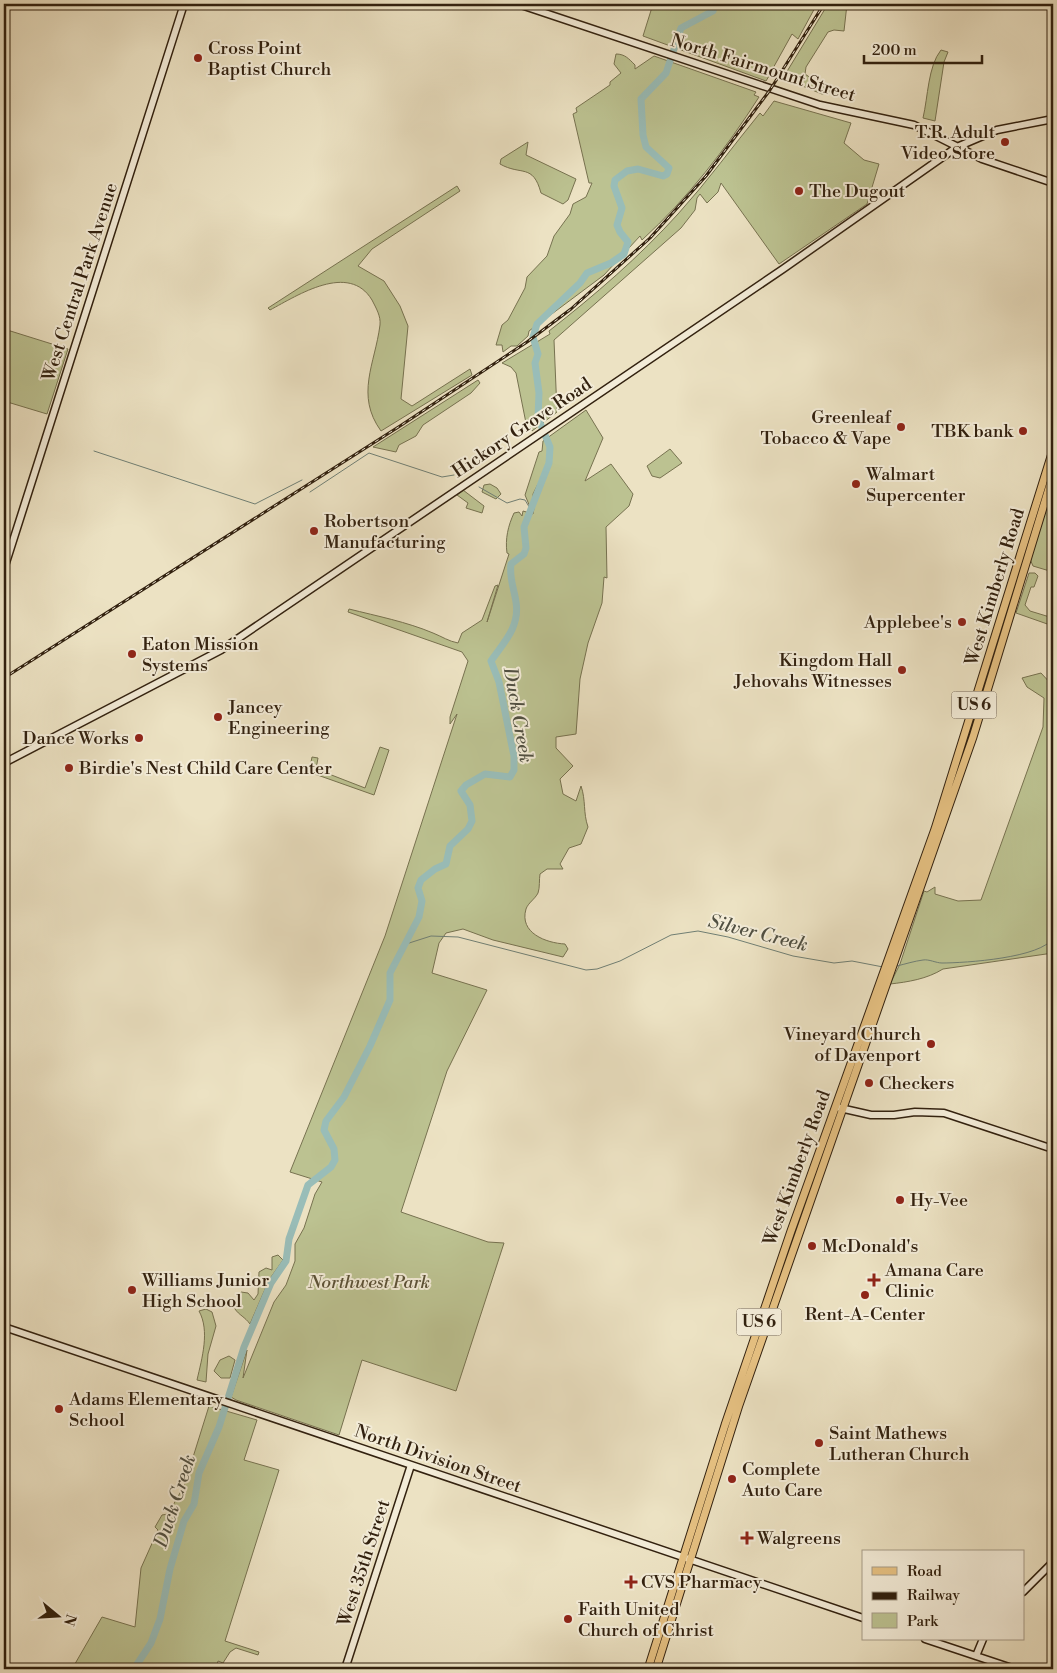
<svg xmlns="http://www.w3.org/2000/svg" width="1057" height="1673" viewBox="0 0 1057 1673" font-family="'Libre Bodoni',serif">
  <rect width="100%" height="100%" fill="#ece2c3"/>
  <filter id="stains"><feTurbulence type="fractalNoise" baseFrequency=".004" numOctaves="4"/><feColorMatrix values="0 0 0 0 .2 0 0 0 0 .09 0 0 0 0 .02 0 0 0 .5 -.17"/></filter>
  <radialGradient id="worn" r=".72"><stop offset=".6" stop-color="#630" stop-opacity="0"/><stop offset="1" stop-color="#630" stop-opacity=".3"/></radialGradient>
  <path fill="#bcc291" stroke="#777250" d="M653,4H817L798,39L792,34L772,70L774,76H769L766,81L643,36Z
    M828,4H847L844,31L834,30L828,32L806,67L805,74L831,92L822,94L783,78Z
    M941,50L948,52L944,62L935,121L923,118C928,97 928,66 941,50Z
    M616,54C625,54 629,59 635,65V69L654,56L756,92L754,95L759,97C726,149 687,199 642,240L640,236L604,275L529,331L528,336L517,346H511L503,352L502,345H496L502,325L508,320L525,288L527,277L547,256L554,236L570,214L573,204L586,197L592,183H589L573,114L577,112L576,108L610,85V82L621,73L614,64Z
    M774,101L851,123L844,143L864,160L879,164L867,204L779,264L721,183L718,192L707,203L700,194L697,198L695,210L681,228L554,340L557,412L532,431L529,419L526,423L516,373L511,367L502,363L550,334L549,331C595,295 639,257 678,214C707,182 733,146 760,113L763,116Z
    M528,142L526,155L576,179L568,200L563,204L541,193C533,163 521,176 500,164L501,159Z
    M457,186L460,191L372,249L358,266L384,281L400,306L408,326L401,399L412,406L470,369L472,375L381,431C355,395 375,364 380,325C381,316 376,308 372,300C349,262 298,295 270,310L268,308Z
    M4,329L68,349L47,414L4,401Z
    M478,380L480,383L471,393L423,425L416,436L399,445L396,452L373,447Z
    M586,410L603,438L585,481L611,464L633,494L629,506L606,527L607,578L604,577L602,603L588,643L580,679L576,734L556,737V748L573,766L560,779L563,794L576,801L581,786C586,800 583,813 588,827L581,844L569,848L560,864L563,869H547L540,874C539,879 540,888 538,893C535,899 528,903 526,909C519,933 546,943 565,944L568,949L563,957L493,940L463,929L446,933L439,943L432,973L487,990L447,1071L401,1212L488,1242L504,1243L456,1391L362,1360L339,1435L236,1400L231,1397L247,1350L243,1378L274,1302L286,1285L295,1261V1244L304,1228L315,1194L322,1182L290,1172L385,936L457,714L450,724V717L468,661L462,652L348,612L349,609C377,616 407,622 433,633C443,637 448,641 458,643L462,633L482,620L495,586L498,585L487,622L509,554L507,553C505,539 508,526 514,513L519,512L522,516L523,511L533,514L538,484L533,494L534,507H530L525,495L539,452L542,451L543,441Z
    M670,449L682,463L660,478L652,476L647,466Z
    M490,484L497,488L501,494L496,499L482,492L484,485Z
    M1053,488V572L1033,566L1030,559Z
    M463,490L484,506L482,513L466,508L468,503L457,495Z
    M1029,573H1035L1038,576L1034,587H1031L1025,605L1030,611L1053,618V626L1016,613Z
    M1041,673L1053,686V953L943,969C927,979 908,982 890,984L900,964L924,891L927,892L935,887V894L958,901L981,900L1043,727L1044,698L1027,687L1022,678Z
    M380,747L389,750L374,795L309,772L312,757L318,758L316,769L365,788Z
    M278,1255L283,1260L269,1280L250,1324C245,1317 239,1315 235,1309L237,1297L241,1292L248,1293L254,1300L258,1294L259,1272L266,1268L272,1270V1257Z
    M206,1309L212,1312L216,1326L208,1354L206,1382L197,1380C202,1358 210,1331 199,1311Z
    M229,1356L235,1360L230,1378H221L214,1371L220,1360Z
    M209,1406L257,1420L244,1460L279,1470L225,1641L259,1652L258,1655L236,1648L230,1652L223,1663L218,1661L216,1669H72L102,1617L135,1627L141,1568L158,1530L155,1527L162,1515L168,1514L184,1486Z"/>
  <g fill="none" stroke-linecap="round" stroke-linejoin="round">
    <path stroke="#707f74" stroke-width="1" d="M94,451L255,504L302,480
      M479,487L507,503L520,499L525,500L531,510
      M310,492L369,453L442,477L454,475
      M403,945L431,936L458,937L586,970L597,969L620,961L671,935L698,931L728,937L793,956L834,963L852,961L883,967
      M897,966C905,964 915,961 923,960C929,959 936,963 942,963C965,963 1042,958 1053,938"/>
    <path stroke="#99bdb8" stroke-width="7" d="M134,1669L151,1643L160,1619L170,1569L184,1521L194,1504L199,1473L219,1427L244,1347L271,1283L286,1261L289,1239L308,1185L331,1167L335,1160L334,1149L324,1130L326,1121L344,1097L370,1046L390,1000V973L419,917L422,901L418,888L421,880L435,869L446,864L450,846L468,829L472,821L470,805L461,791L466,785L485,774L510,777L514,770V756L499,682L491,661C504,642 520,627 516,602C514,588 509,578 511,564L524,554L526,548L524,527L549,463L550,447L538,418L539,393L535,363L538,354L533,337L537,324L580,283L587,273L611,263L624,254L628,242L620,232L617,225L622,208L614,186L615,180L627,171L638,169L663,176L667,174L669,168L646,147L643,135L641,99L666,73L681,28L713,11L715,4"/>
    <defs>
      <path id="secondary" d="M518,4L820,105L914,125L982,159L1053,183
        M4,569L184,4
        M4,763L221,650L783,269L957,147L997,130L1053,119
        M840,1108L871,1115H894L915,1112L944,1113L1053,1149
        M4,1327L863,1618
        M1023,1592L1053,1562
        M925,1639L1015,1669
        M976,1656L983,1639
        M345,1669L411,1465"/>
      <path id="primary" d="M648,1669L725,1425L791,1231L935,829L1053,450
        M656,1669L739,1405L973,737L1053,475"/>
    </defs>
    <use href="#secondary" stroke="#32210f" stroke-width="9"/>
    <use href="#primary" stroke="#32210f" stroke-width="9"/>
    <use href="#secondary" stroke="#f3ecd8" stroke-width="6"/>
    <use href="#primary" stroke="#e6c182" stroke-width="7"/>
    <defs>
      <path id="rail" d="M4,678L400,426L527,342L571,309L650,238L706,176L770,90L824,4"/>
    </defs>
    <use href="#rail" stroke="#32210f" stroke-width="3"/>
    <use href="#rail" stroke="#f3ecd8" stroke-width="1" stroke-dasharray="4" stroke-linecap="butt"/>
  </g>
  <g fill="#8f2418" stroke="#f3ecd8" stroke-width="2">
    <circle cx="198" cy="58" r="5"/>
    <circle cx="1005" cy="142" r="5"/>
    <circle cx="799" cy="191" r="5"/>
    <circle cx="901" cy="427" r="5"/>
    <circle cx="1023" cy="431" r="5"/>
    <circle cx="856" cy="484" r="5"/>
    <circle cx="314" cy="531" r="5"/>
    <circle cx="962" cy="622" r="5"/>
    <circle cx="132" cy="654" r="5"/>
    <circle cx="902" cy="670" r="5"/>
    <circle cx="218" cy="717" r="5"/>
    <circle cx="139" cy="738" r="5"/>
    <circle cx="69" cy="768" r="5"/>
    <circle cx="931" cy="1044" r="5"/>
    <circle cx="869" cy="1083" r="5"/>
    <circle cx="900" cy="1200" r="5"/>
    <circle cx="812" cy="1246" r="5"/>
    <path d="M871.5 1272.5h5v5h5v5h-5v5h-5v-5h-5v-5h5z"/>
    <circle cx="132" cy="1290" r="5"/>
    <circle cx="865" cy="1295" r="5"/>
    <circle cx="59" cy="1409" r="5"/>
    <circle cx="819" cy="1443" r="5"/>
    <circle cx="732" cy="1479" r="5"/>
    <path d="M744.5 1530.5h5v5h5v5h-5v5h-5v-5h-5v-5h5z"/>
    <path d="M628.5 1574.5h5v5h5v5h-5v5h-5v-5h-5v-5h5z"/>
    <circle cx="568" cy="1619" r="5"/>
  </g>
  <g text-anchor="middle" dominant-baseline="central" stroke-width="4" stroke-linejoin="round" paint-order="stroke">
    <g fill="#f3ecd8" stroke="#6c5e4b" stroke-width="1">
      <rect x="951.5" y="691.5" width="45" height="27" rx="4"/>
      <rect x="736.5" y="1308.5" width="45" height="27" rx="4"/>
    </g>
    <g font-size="16" font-weight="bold" fill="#32210f">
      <text x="974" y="705">US 6</text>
      <text x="759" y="1322">US 6</text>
    </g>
    <g font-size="18" fill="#32210f" stroke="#f3ecd8" text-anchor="start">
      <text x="208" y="48">Cross Point<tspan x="208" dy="21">Baptist Church</tspan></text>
      <text x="995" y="132" text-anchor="end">T.R. Adult<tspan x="995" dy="21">Video Store</tspan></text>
      <text x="809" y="191">The Dugout</text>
      <text x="891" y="417" text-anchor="end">Greenleaf<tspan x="891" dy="21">Tobacco &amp; Vape</tspan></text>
      <text x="1013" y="431" text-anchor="end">TBK bank</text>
      <text x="866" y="474">Walmart<tspan x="866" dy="21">Supercenter</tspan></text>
      <text x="324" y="521">Robertson<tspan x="324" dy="21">Manufacturing</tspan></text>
      <text x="952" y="622" text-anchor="end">Applebee's</text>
      <text x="142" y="644">Eaton Mission<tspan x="142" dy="21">Systems</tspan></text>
      <text x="892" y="660" text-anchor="end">Kingdom Hall<tspan x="892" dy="21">Jehovahs Witnesses</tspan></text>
      <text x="228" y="707">Jancey<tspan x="228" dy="21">Engineering</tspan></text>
      <text x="129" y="738" text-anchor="end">Dance Works</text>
      <text x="79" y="768">Birdie's Nest Child Care Center</text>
      <text x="921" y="1034" text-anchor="end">Vineyard Church<tspan x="921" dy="21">of Davenport</tspan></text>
      <text x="879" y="1083">Checkers</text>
      <text x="910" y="1200">Hy-Vee</text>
      <text x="822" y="1246">McDonald's</text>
      <text x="885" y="1270">Amana Care<tspan x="885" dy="21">Clinic</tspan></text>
      <text x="142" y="1280">Williams Junior<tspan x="142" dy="21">High School</tspan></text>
      <text x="865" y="1314" text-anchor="middle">Rent-A-Center</text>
      <text x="69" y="1399">Adams Elementary<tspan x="69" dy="21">School</tspan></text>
      <text x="829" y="1433">Saint Mathews<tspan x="829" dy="21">Lutheran Church</tspan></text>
      <text x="742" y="1469">Complete<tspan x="742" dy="21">Auto Care</tspan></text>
      <text x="757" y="1538">Walgreens</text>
      <text x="641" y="1582">CVS Pharmacy</text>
      <text x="578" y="1609">Faith United<tspan x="578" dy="21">Church of Christ</tspan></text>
    </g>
    <g font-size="18" fill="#32210f" stroke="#f3ecd8">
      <text transform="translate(763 68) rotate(17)">North Fairmount Street</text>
      <text transform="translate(80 282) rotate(-72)">West Central Park Avenue</text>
      <text transform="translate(522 428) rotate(-34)">Hickory Grove Road</text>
      <text transform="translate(995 587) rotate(-73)">West Kimberly Road</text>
      <text transform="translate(797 1168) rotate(-70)">West Kimberly Road</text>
      <text transform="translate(438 1459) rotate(19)">North Division Street</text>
      <text transform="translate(364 1563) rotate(-72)">West 35th Street</text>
    </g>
    <g font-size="18" font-style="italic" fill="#5b5136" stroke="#f3ecd8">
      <text x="369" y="1282">Northwest Park</text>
    </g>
    <g font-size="19" font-style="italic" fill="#515042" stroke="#f3ecd8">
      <text transform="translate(518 715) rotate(80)">Duck Creek</text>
      <text transform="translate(758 933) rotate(14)">Silver Creek</text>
      <text transform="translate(175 1501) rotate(-72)">Duck Creek</text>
    </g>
  </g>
  <rect width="1057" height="1673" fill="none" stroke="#ece2c3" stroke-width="20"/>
  <rect x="5" y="5" width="1047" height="1663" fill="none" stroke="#32210f" stroke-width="2.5"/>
  <rect x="10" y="10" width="1037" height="1653" fill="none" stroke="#32210f"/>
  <rect x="862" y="1550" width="162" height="90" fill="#f3ecd8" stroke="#a69b88"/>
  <rect x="872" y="1567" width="25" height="8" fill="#e6c182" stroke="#a69b88"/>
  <text x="907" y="1576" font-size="15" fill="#32210f">Road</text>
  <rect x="872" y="1592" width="25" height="8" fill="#32210f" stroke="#a69b88"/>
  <text x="907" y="1600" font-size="15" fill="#32210f">Railway</text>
  <rect x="872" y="1613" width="25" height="15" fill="#bcc291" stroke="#a69b88"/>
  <text x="907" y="1626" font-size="15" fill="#32210f">Park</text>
  <g transform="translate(58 1616) rotate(108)" stroke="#f3ecd8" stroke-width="4" paint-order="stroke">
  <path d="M0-4L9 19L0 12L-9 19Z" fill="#32210f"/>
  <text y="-8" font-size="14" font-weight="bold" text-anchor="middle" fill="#32210f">N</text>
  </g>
  <path d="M864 55v8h118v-8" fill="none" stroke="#32210f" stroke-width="2.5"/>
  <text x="872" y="55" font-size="15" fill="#32210f" stroke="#f3ecd8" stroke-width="4" paint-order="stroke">200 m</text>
  <rect width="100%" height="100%" filter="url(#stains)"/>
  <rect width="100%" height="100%" fill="url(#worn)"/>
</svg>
